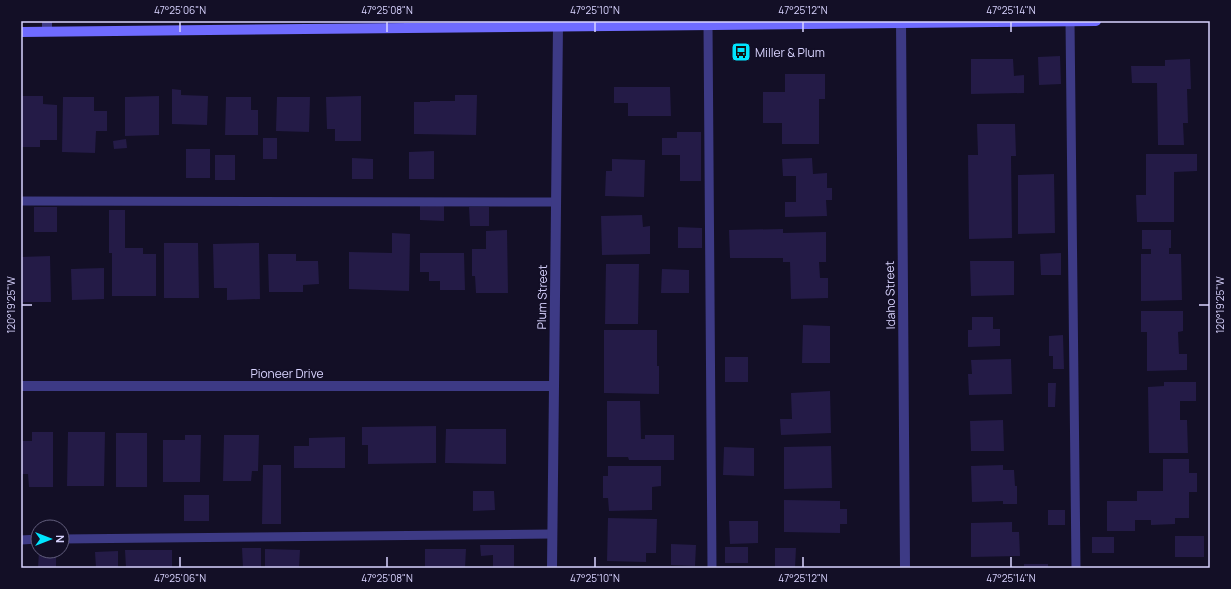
<svg xmlns="http://www.w3.org/2000/svg" width="1231" height="589" viewBox="0 0 1231 589" font-family="Manrope,sans-serif">
  <rect width="100%" height="100%" fill="#130f26"/>
  <path fill="#241b47" d="M1060,56L1061,84L1039,85L1038,57Z
    M971,59H1013L1014,76L1024,75V93L971,94Z
    M1190,59L1191,89H1187L1188,123H1183L1184,145H1158L1157,83H1132L1131,66H1165V60Z
    M785,74H825V99H819V144H782V123H763V92H785Z
    M614,87H670L671,116H628V103H614Z
    M172,89L181,90V95L208,96L207,125L172,124Z
    M455,95H477L476,135L414,134V102H430V101H455Z
    M21,96H43V104L57,105V140H40V147H21Z
    M159,96V135L125,136V97Z
    M361,96V141H335V129H327L326,97Z
    M63,97H94V111H107V131H96L95,153L62,152Z
    M226,97H251V110H258V135H225Z
    M277,97H310L309,132L276,131Z
    M977,124H1015L1016,156H1011L1012,238L969,239L968,155H978Z
    M677,132H701V181H680V155H662V138H677Z
    M263,138H277V159H263Z
    M126,139L127,148L114,149L113,141Z
    M186,149H210V178H186Z
    M434,151V179H409V152Z
    M1146,154H1197V171L1174,172V222H1137L1136,195H1146Z
    M215,155H235V180H215Z
    M352,158L373,159V179H352Z
    M812,158L813,174L827,173V188H832V200H826L827,216L785,217V202H796V176H783L782,159Z
    M612,159L645,160L644,197L605,196L606,171H612Z
    M1054,174L1055,233L1018,234V175Z
    M420,204H444V221L420,220Z
    M34,207H57V232H34Z
    M469,207H489V226H470Z
    M109,210H125V248H143V254H156V296H112V253H109Z
    M642,215L643,227L650,226V254L602,255L601,216Z
    M678,227L702,228V248H678Z
    M783,229V233L826,232V262H819L820,278H828V298L791,299L790,262H783V258H730L729,230Z
    M507,230L508,293H476L475,276H472V249H486V231Z
    M1142,230H1171V248H1169V254H1181L1182,300L1141,301V254H1151V249H1142Z
    M392,233L410,234L409,291L349,289V252L392,253Z
    M164,243H198L199,298H164Z
    M259,243L260,299L227,300V288H214L213,244Z
    M420,253H464L465,290H440V281H429V272H420Z
    M1061,253V275H1041L1040,254Z
    M268,254H296V261H318L319,284L303,285V292H269Z
    M50,256L51,302H21V257Z
    M970,261H1014V295L971,296Z
    M606,264H639L638,324H605Z
    M104,268V299L72,300L71,269Z
    M662,269L689,270V293H661Z
    M1141,311H1183V331L1178,332L1179,354H1187V370L1147,371V332H1141Z
    M972,317H993V329H1000V346L968,347V330H972Z
    M803,325L830,326V363H802Z
    M604,330H657V366H659V394L604,393Z
    M1063,335L1064,369H1053V356H1049V336Z
    M725,357H748V382H725Z
    M1011,359L1012,394L969,395L968,374H972L971,360Z
    M1164,382H1196V401H1180V420H1187L1188,453H1149L1148,387L1164,386Z
    M1048,383H1056L1055,407H1048Z
    M830,391L831,433L781,435L780,419H792L791,393Z
    M607,401H640L641,439H645V435H674V460H629L628,457H607Z
    M1003,420L1004,451H971L970,421Z
    M436,426V463L368,464V445H362V427Z
    M446,429H506V464L445,463Z
    M32,432H53V487H29L28,474H21V441H32Z
    M68,432H105L104,486H67Z
    M116,433H147V487H116Z
    M185,435H201L200,482H163V440H185Z
    M224,435H259L258,471H252L251,481H223Z
    M345,437V468H294V446H309V438Z
    M831,446L832,488L784,489V447Z
    M724,447L754,448V476L723,475Z
    M1163,459H1189V473H1197V492H1189V518H1175V524L1151,525V520H1135V531H1107V501H1137V491H1163Z
    M263,465H281V524H262Z
    M1003,465V470H1014L1015,486H1017V504H1003V501L972,502L971,466Z
    M608,466H661V486L652,487V510L609,511L608,498H603V476H608Z
    M473,491H494L495,510L473,511Z
    M184,495H209V521H184Z
    M784,500L840,501V509H847V524H840V533L784,532Z
    M1048,510H1065V525H1048Z
    M608,518L657,519L656,553H646V562L607,561Z
    M729,521H758V543L730,544Z
    M1012,522V532H1019L1020,556L971,557V523Z
    M1175,536H1204V557H1175Z
    M1092,537H1114V553H1092Z
    M671,544L696,545L695,566L671,565Z
    M480,545H514V568H493V555L481,556Z
    M725,547H748V563H725Z
    M242,548H261V568H243Z
    M775,548H796L795,568H775Z
    M265,549L300,550L299,568H265Z
    M425,549H466L465,568H425Z
    M125,550H172V568H126Z
    M39,551H56V568H38Z
    M118,551V568H96L95,552Z
    M1024,564H1048V568H1024Z"/>
  <g fill="none" stroke-linecap="round" stroke-linejoin="round">
    <path stroke="#3d3a85" stroke-width="9" d="M1070,21L1076,568
      M708,25L712,568
      M21,201L556,202
      M62,539L552,534
      M21,540L38,539"/>
    <path stroke="#3d3a85" stroke-width="10" d="M901,21L905,568
      M47,31V21
      M21,386H554
      M552,568L558,26"/>
    <path stroke="#6f6bff" stroke-width="10" d="M21,32L1096,21"/>
  </g>
  <path fill="none" stroke="#d9d4ff" stroke-width="1.5" d="M180,22V32M387,22V32M595,22V32M803,22V32M1011,22V32M22,305H32M1199,305H1209M180,557V567M387,557V567M595,557V567M803,557V567M1011,557V567"/>
  <defs>
    <symbol id="bus-square" viewBox="-11 -11 22 22"><rect x="-9" y="-9" width="18" height="18" rx="4" fill="#00e5ff" stroke="#130f26"/><path d="M-5-6H5V4H4V6H2V4H-2V6H-4V4H-5ZM-3.5-4V0h7V-4ZM-3.5 1.2v1.5H-2V1.2ZM2 1.2v1.5H3.5V1.2Z" fill="#111"/></symbol>
  </defs>
  <g fill-rule="evenodd">
    <use href="#bus-square" x="730" y="41" width="22" height="22"/>
  </g>
  <g text-anchor="middle" dominant-baseline="central" stroke-width="3" stroke-linejoin="round" paint-order="stroke">
    <g font-size="12" fill="#d9d4ff" stroke="#130f26" text-anchor="start">
      <text x="755" y="52">Miller &amp; Plum</text>
    </g>
    <g font-size="12" fill="#d9d4ff" stroke="#130f26">
      <text transform="translate(890 295) rotate(-91)">Idaho Street</text>
      <text transform="translate(542 297) rotate(-89)">Plum Street</text>
      <text x="287" y="373">Pioneer Drive</text>
    </g>
  </g>
  <rect width="1231" height="589" fill="none" stroke="#130f26" stroke-width="44"/>
  <g transform="translate(50 539) rotate(90)"><circle r="19" fill="#130f26" stroke="#625e7d"/>
  <path d="M0-3L7 15L0 10L-7 15Z" fill="#00e5ff"/>
  <text y="-6" font-size="11" font-weight="bold" text-anchor="middle" fill="#d9d4ff">N</text>
  </g>
  <rect x="22" y="22" width="1187" height="545" fill="none" stroke="#d9d4ff" stroke-width="1.5"/>
  <g font-size="10" text-anchor="middle" fill="#d9d4ff">
    <text x="180" y="14">47°25'06"N</text>
    <text x="387" y="14">47°25'08"N</text>
    <text x="595" y="14">47°25'10"N</text>
    <text x="803" y="14">47°25'12"N</text>
    <text x="1011" y="14">47°25'14"N</text>
    <text transform="translate(1220 305) rotate(-90)" y="4">120°19'25"W</text>
    <text transform="translate(11 305) rotate(-90)" y="4">120°19'25"W</text>
    <text x="180" y="582">47°25'06"N</text>
    <text x="387" y="582">47°25'08"N</text>
    <text x="595" y="582">47°25'10"N</text>
    <text x="803" y="582">47°25'12"N</text>
    <text x="1011" y="582">47°25'14"N</text>
  </g>
</svg>
